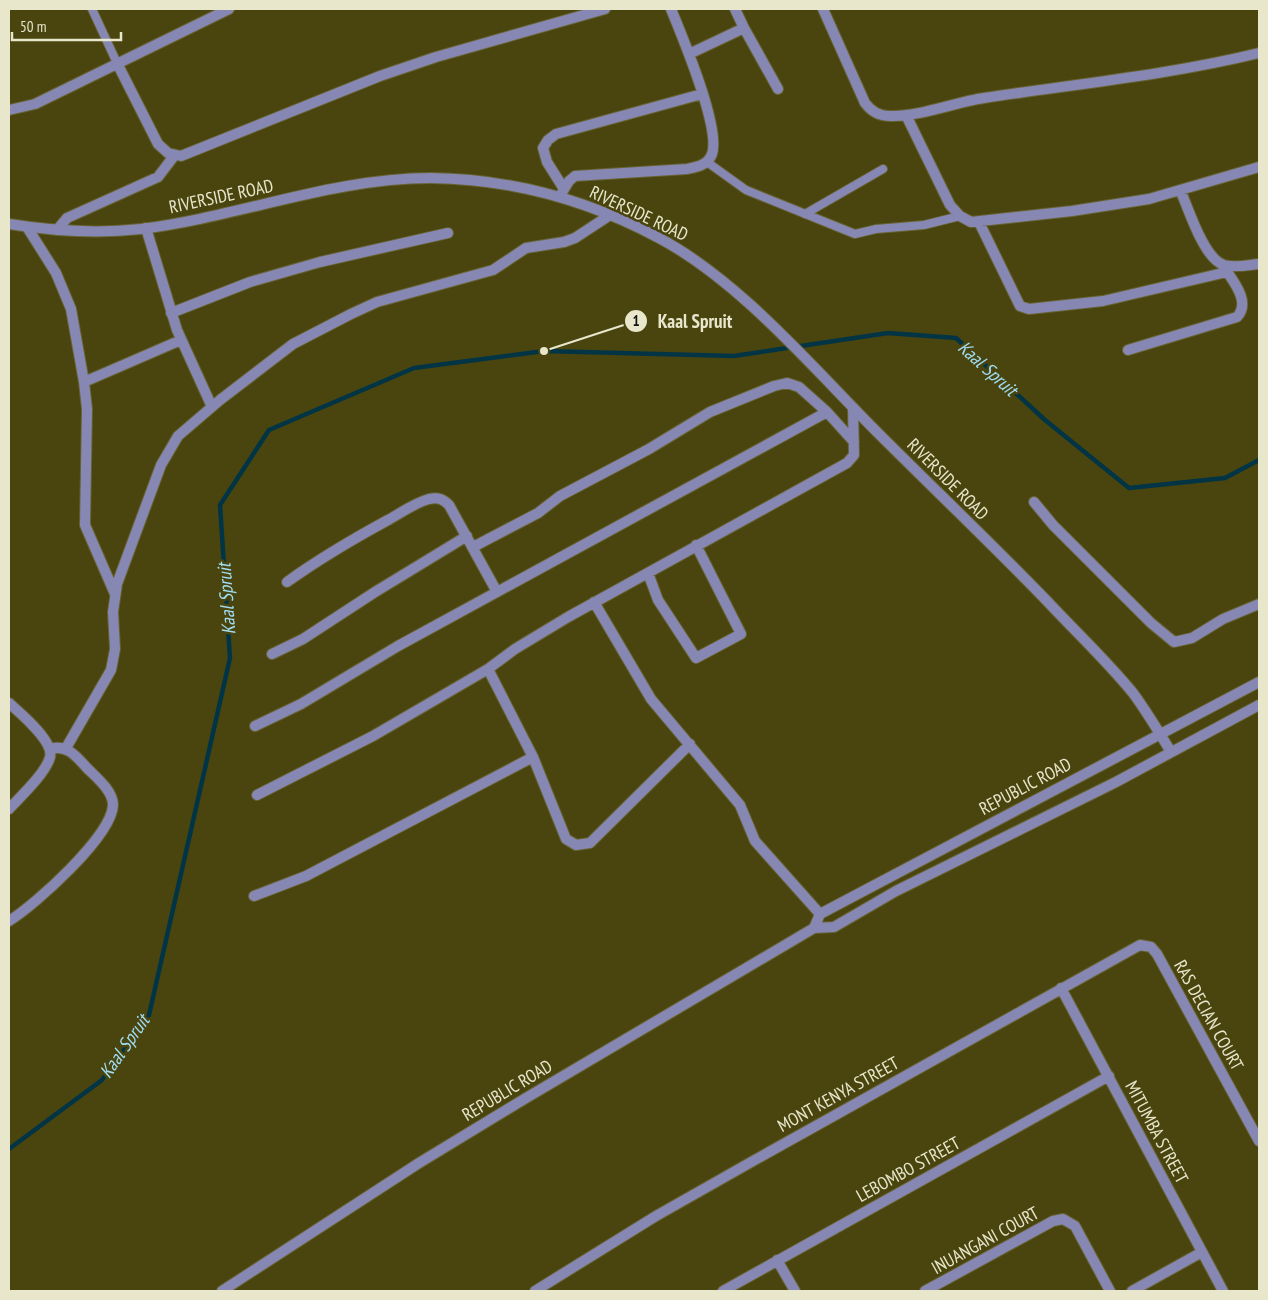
<svg xmlns="http://www.w3.org/2000/svg" width="1268" height="1300" viewBox="0 0 1268 1300" font-family="'PT Sans Narrow',sans-serif">
  <rect width="100%" height="100%" fill="#4a450f"/>
  <g fill="none" stroke-linecap="round" stroke-linejoin="round">
    <path stroke="#013545" stroke-width="4.5" d="M9,1149L102,1080L149,1015L230,658L220,505L269,430L414,368L544,351L734,356L888,333L956,338L1045,420L1129,488L1225,478L1259,460"/>
    <defs>
      <path id="service" d="M92,9L117,63
        M707,162L746,190L855,234L876,229L924,225L960,216
        M805,214L883,169"/>
      <path id="minor" d="M735,9L744,28
        M823,9L865,103C872,112 879,116 891,116C918,117 956,102 984,98C1076,84 1169,75 1259,53
        M689,54L744,28L778,89
        M117,63L158,144L168,153L181,156L380,76L436,57L605,9
        M9,110L35,104L229,9
        M906,115L950,205L960,216L971,222L1072,211L1149,199L1259,167
        M564,189L547,162L543,148L548,140L556,134L702,94
        M1181,192C1189,210 1204,259 1224,265C1235,268 1248,265 1259,264
        M560,196L569,181L575,176L687,169C697,167 708,165 712,154C721,128 682,36 671,9
        M979,222L1020,306L1029,309L1103,301L1227,272
        M27,227L56,273L71,309L84,382L87,409L85,525L115,594
        M146,228L177,330L212,407
        M57,230L67,218L158,177L174,156
        M171,313L250,282L320,262L448,233
        M1128,350L1237,317C1252,301 1231,279 1222,264
        M84,382L181,340
        M1034,502L1053,525L1151,623L1174,642L1192,638L1223,619L1259,604
        M473,547L538,513L560,496L649,449L710,412L774,386L787,383L799,387L827,412L854,442
        M648,573L658,600L696,658L741,634L696,545
        M287,582C319,559 353,539 388,520C401,513 414,503 429,499C438,497 443,499 449,505L497,592
        M594,602L651,699L740,805L755,841L820,914
        M272,654L303,639L375,592L467,536
        M488,669L533,757
        M9,703C20,713 54,741 50,757C46,773 20,797 9,809
        M255,726L301,704L398,646L827,412
        M66,748L111,670L115,649L113,612L117,584L161,465L178,436L220,400L293,344L351,314L377,302L493,270L526,248L564,242L575,238L610,215
        M257,795L373,736L488,669L515,649L568,617L847,463L854,455L853,408
        M254,896L306,876L533,757L566,839L576,845L590,843L690,744
        M9,921C35,905 112,836 113,805C113,791 97,778 87,768C76,756 67,744 50,749
        M1061,988L1223,1291
        M777,1260L795,1291
        M535,1291L656,1216L753,1161L1140,945L1151,947L1157,954L1259,1141
        M723,1291L1109,1076
        M925,1291L1053,1221L1063,1219L1075,1226L1110,1291
        M1132,1291L1202,1252"/>
      <path id="tertiary" d="M9,224C53,231 96,234 141,229C238,217 332,178 431,178C511,179 588,200 659,238C740,281 813,368 878,433C934,489 992,544 1047,601C1076,632 1107,661 1133,693C1147,712 1159,732 1171,752
        M814,928L820,914L1259,682
        M222,1291L419,1163L526,1098L814,928L834,927L896,891L1116,782L1259,705"/>
    </defs>
    <use href="#service" stroke="#666231" stroke-width="10"/>
    <use href="#minor" stroke="#666231" stroke-width="12"/>
    <use href="#tertiary" stroke="#666231" stroke-width="12"/>
    <use href="#service" stroke="#8687b2" stroke-width="8"/>
    <use href="#minor" stroke="#8687b2" stroke-width="10"/>
    <use href="#tertiary" stroke="#8687b2" stroke-width="10"/>
  </g>
  <g text-anchor="middle" dominant-baseline="central" stroke-width="5" stroke-linejoin="round" paint-order="stroke">
    <g font-size="18" fill="#e8e6cb" stroke="#4a450f">
      <text transform="translate(221 196) rotate(-12)">RIVERSIDE ROAD</text>
      <text transform="translate(639 213) rotate(25)">RIVERSIDE ROAD</text>
      <text transform="translate(948 479) rotate(45)">RIVERSIDE ROAD</text>
      <text transform="translate(1025 786) rotate(-28)">REPUBLIC ROAD</text>
      <text transform="translate(1209 1015) rotate(61)">RAS DECIAN COURT</text>
      <text transform="translate(507 1090) rotate(-31)">REPUBLIC ROAD</text>
      <text transform="translate(838 1094) rotate(-29)">MONT KENYA STREET</text>
      <text transform="translate(1157 1132) rotate(62)">MITUMBA STREET</text>
      <text transform="translate(908 1169) rotate(-29)">LEBOMBO STREET</text>
      <text transform="translate(985 1240) rotate(-29)">INUANGANI COURT</text>
    </g>
    <g font-size="19" font-style="italic" fill="#a0ddf4" stroke="#4a450f">
      <text transform="translate(988 368) rotate(42)">Kaal Spruit</text>
      <text transform="translate(226 599) rotate(-94)">Kaal Spruit</text>
      <text transform="translate(124 1046) rotate(-55)">Kaal Spruit</text>
    </g>
  </g>
  <path fill="none" stroke="#e8e6cb" stroke-width="2" d="M544 351L636 321"/>
  <g fill="#e8e6cb" stroke="#4a450f" stroke-width="2">
    <circle cx="544" cy="351" r="5"/>
    <circle cx="636" cy="321" r="12"/>
  </g>
  <g font-size="15" text-anchor="middle" font-weight="bold" fill="#111">
    <text x="636" y="326">1</text>
  </g>
  <g font-size="19" text-anchor="middle" font-weight="bold" fill="#e8e6cb" stroke="#4a450f" stroke-width="5" stroke-linejoin="round" paint-order="stroke">
    <text x="695" y="328">Kaal Spruit</text>
  </g>
  <rect width="1268" height="1300" fill="none" stroke="#e8e6cb" stroke-width="20"/>
  <path d="M12 32v8h109v-8" fill="none" stroke="#e8e6cb" stroke-width="2.5"/>
  <text x="20" y="32" font-size="15" fill="#e8e6cb" stroke="#4a450f" stroke-width="4" paint-order="stroke">50 m</text>
</svg>
